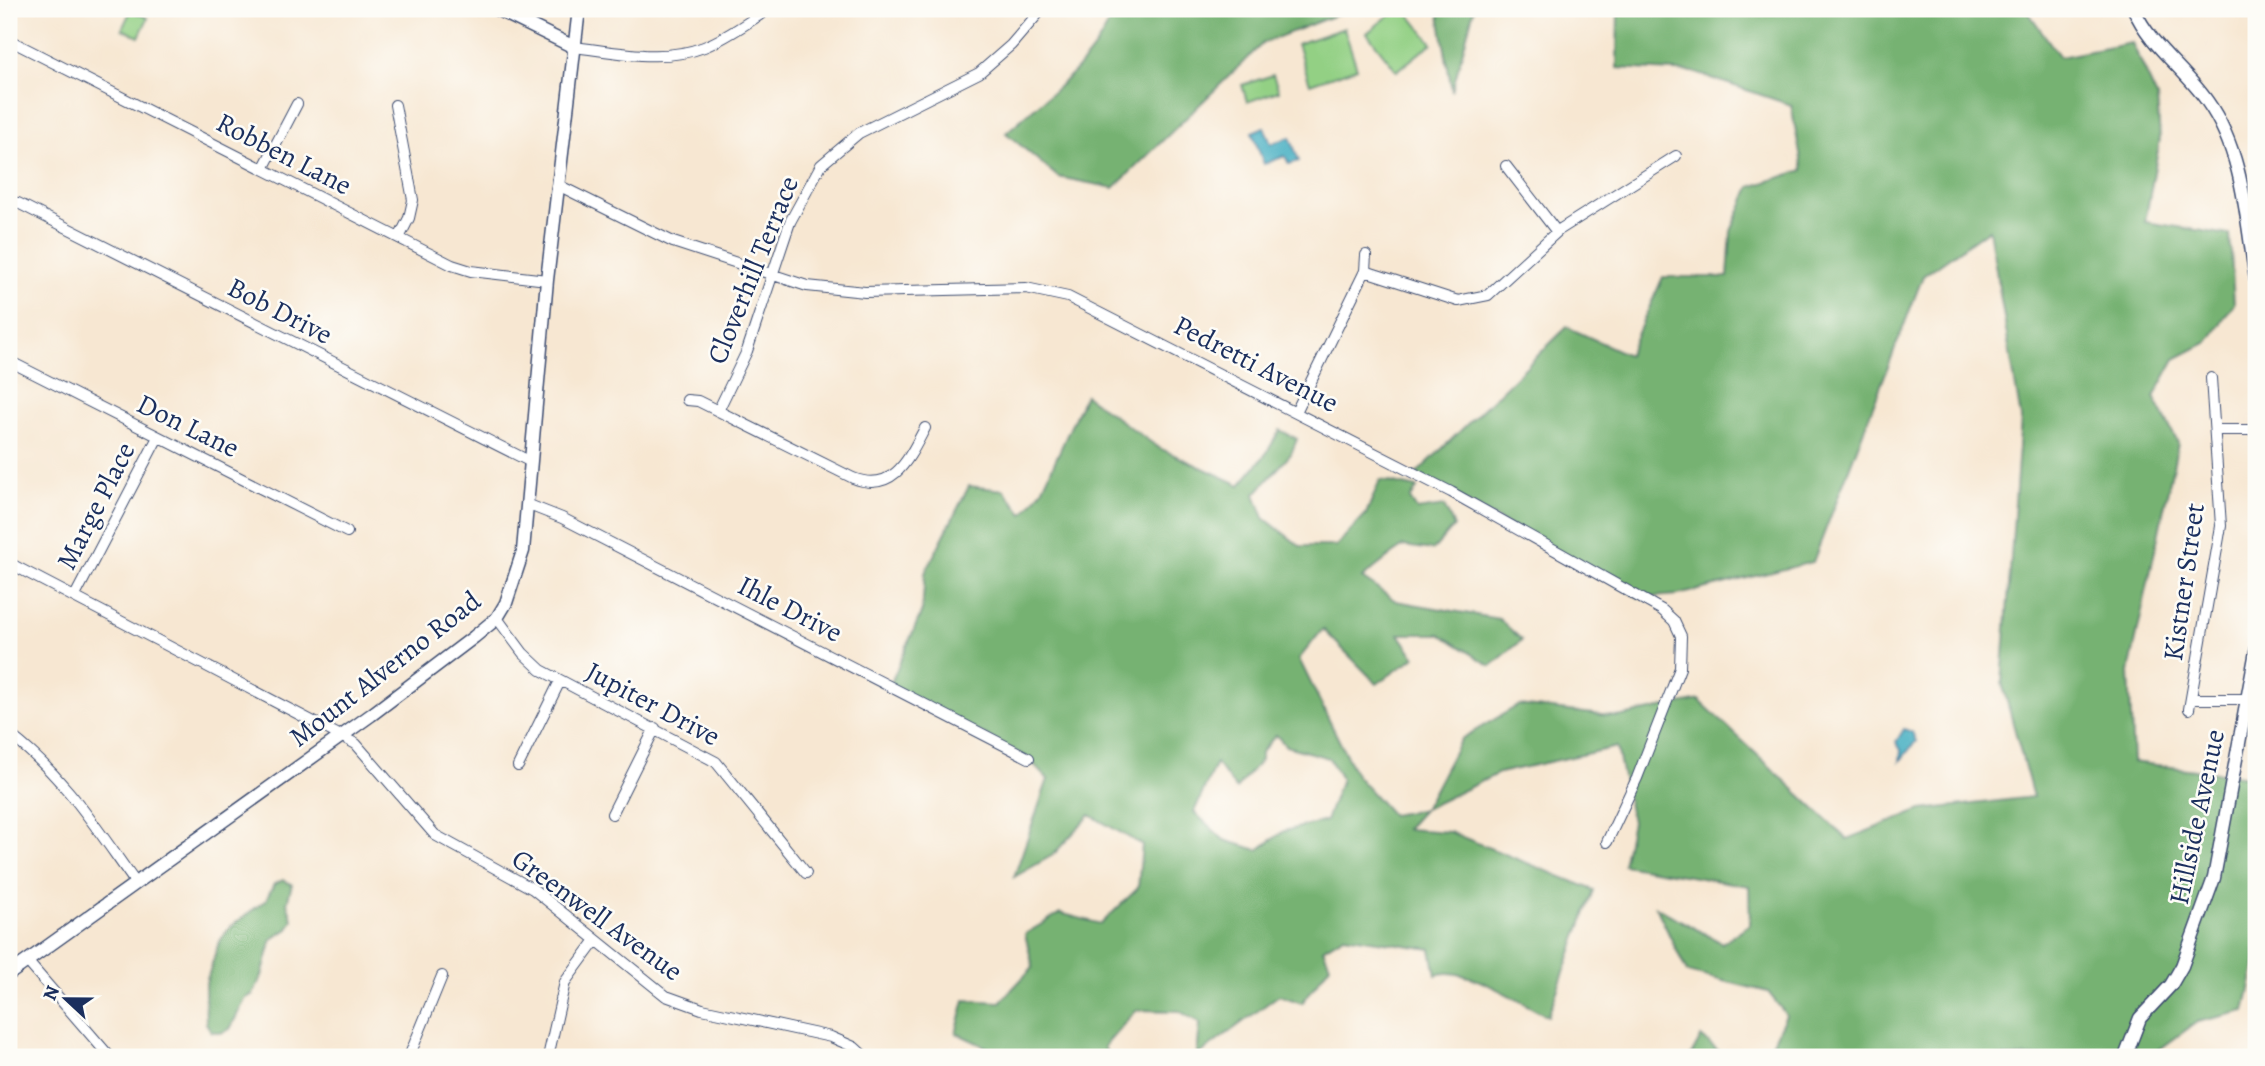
<svg xmlns="http://www.w3.org/2000/svg" width="2265" height="1066" viewBox="0 0 2265 1066" font-family="Alegreya,serif">
  <rect width="100%" height="100%" fill="#fdfcf7"/>
  <filter id="ink" filterUnits="userSpaceOnUse"><feTurbulence type="fractalNoise" baseFrequency=".0143" numOctaves="2"/><feDisplacementMap in="SourceGraphic" scale="14" xChannelSelector="R" yChannelSelector="G"/><feConvolveMatrix kernelMatrix="1 2 1 2 8 2 1 2 1" color-interpolation-filters="sRGB"/></filter>
  <filter id="wash" filterUnits="userSpaceOnUse"><feTurbulence type="fractalNoise" baseFrequency=".00686" numOctaves="4" result="noise"/><feDisplacementMap in="SourceGraphic" scale="28" xChannelSelector="R" yChannelSelector="G"/><feGaussianBlur stdDeviation="1.57" result="paint"/><feColorMatrix in="noise" values="0 0 0 0 0 0 0 0 0 0 0 0 0 0 0 0 0 1.4 0 .05"/><feComposite in="paint" operator="in"/></filter>
  <g filter="url(#wash)">
    <rect width="100%" height="100%" fill="#f7e7d2"/>
    <path fill="#93d084" stroke="#578071" stroke-width="2" d="M1397,9H1405L1432,43L1397,71L1367,33Z
      M131,10L148,18L139,37L122,29Z
      M1344,28L1357,68L1310,84L1297,44Z
      M1273,75L1279,91L1247,102L1242,85Z"/>
    <path fill="#76b272" stroke="#487068" stroke-width="2" fill-rule="evenodd" d="M1114,9H1351L1263,43L1114,188L1058,177L1006,133C1046,96 1097,63 1114,9Z
      M1438,9H1474L1452,91Z
      M1618,9H2026L2060,57L2132,43L2157,97L2160,139L2145,222L2230,235L2234,304L2208,342L2175,359L2154,397L2178,443L2129,672L2133,762L2256,778V963L2245,1011L2197,1022L2149,1057H1748L1770,1048L1786,1015L1768,992L1687,972L1656,907L1722,943L1750,924L1749,886L1623,865L1632,822L1617,747L1499,773L1424,809L1406,829L1450,832L1594,890L1548,1016C1520,1003 1464,964 1436,975L1431,949L1344,936L1323,949L1330,965L1302,1003L1279,995L1197,1056L1200,1023L1179,1011L1136,1010L1104,1047L1109,1057H1007L956,1033L965,1000L1000,1002L1033,967L1025,934L1060,913L1101,924L1138,888L1142,845L1090,815L1053,855L1014,877L1048,779L1028,758L890,685L922,611L925,573L969,486L1004,490L1023,514L1042,490L1085,395L1159,448L1240,485L1266,454L1280,430L1297,439L1291,454L1255,494L1264,518L1300,546H1336L1366,514L1380,480L1417,488L1410,499L1417,510L1444,506L1454,526L1433,550L1403,546L1362,578L1396,601L1499,619L1522,640L1491,666L1440,634H1399L1415,657L1377,684L1323,629L1299,659L1356,775L1392,815L1424,809L1461,739L1519,705L1618,717L1699,700L1847,839L1921,810L2033,797L2002,683L2021,418L1989,229L1923,276L1813,562L1678,595L1640,598L1416,474L1567,327L1628,355L1663,277H1728L1731,231L1750,187L1803,170L1791,105L1693,72L1617,68ZM1276,735L1286,746L1329,758L1341,779L1326,821L1284,831L1258,850L1224,840L1194,812L1216,763L1236,789L1261,760V752Z
      M283,880L292,884L287,903L293,920L288,929L272,939L262,976L253,994L245,999L230,1029L221,1033L211,1031L206,1023L205,986L219,942L229,928L266,900L274,884Z
      M1701,1037L1726,1057H1690Z"/>
    <path fill="#42adc1" stroke="#2e6e90" stroke-width="2" d="M1264,127L1271,144L1290,137L1299,161L1289,164L1285,156L1264,164L1252,132Z
      M1904,729L1912,732L1916,741L1900,761L1901,750L1896,742Z"/>
  </g>
  <g filter="url(#ink)">
    <g fill="none" stroke-linecap="round" stroke-linejoin="round">
      <defs>
        <path id="minor" d="M9,40L452,265L471,271L547,280
          M574,47C617,52 663,63 704,47C727,38 748,22 769,9
          M395,105L413,200L409,218L399,238
          M1506,166L1557,232
          M263,169L297,104
          M560,186L673,242L807,286L865,292L1026,288L1068,297L1451,492L1662,610L1674,621L1681,636L1680,668L1637,778L1607,842
          M9,202L18,203L531,462
          M1365,271L1458,301L1488,295L1559,230L1676,156
          M9,361L347,532
          M687,400L698,401L853,478C894,494 909,458 925,428
          M718,411L747,351L790,222L821,165L859,133L979,73L1011,45L1042,9
          M1296,412L1365,271L1366,255
          M2215,430H2256
          M529,505L562,518L1029,758
          M9,563L356,744L435,835L533,889L666,996L702,1009L831,1037L854,1047L865,1057
          M75,596L158,437
          M497,618L523,653L541,670L716,762L806,873
          M2191,699H2247
          M2189,709L2221,526L2211,378
          M9,734C64,776 95,826 135,882
          M518,766L560,681
          M612,814L655,728
          M27,961L110,1057
          M409,1057L442,976
          M548,1057L565,982L596,940"/>
        <path id="tertiary" d="M496,9L574,47
          M2134,9C2149,45 2185,69 2207,101C2244,153 2246,219 2256,280
          M9,974L371,715L474,637L497,618L506,603L523,551L547,280L579,9
          M2125,1057L2140,1018L2171,985L2182,966L2214,878L2256,651"/>
      </defs>
      <use href="#minor" stroke="#3c4b6f" stroke-width="12"/>
      <use href="#tertiary" stroke="#3c4b6f" stroke-width="15"/>
      <use href="#minor" stroke="#fff" stroke-width="10"/>
      <use href="#tertiary" stroke="#fff" stroke-width="12"/>
    </g>
  </g>
  <g text-anchor="middle" dominant-baseline="central" stroke-width="5" stroke-linejoin="round" paint-order="stroke">
    <g font-size="28" fill="#1b2f5e" stroke="#fdfcf7">
      <text transform="translate(284 154) rotate(27)">Robben Lane</text>
      <text transform="translate(753 270) rotate(-68)">Cloverhill Terrace</text>
      <text transform="translate(280 311) rotate(27)">Bob Drive</text>
      <text transform="translate(1256 364) rotate(27)">Pedretti Avenue</text>
      <text transform="translate(188 426) rotate(26)">Don Lane</text>
      <text transform="translate(96 506) rotate(-63)">Marge Place</text>
      <text transform="translate(2184 582) rotate(-82)">Kistner Street</text>
      <text transform="translate(790 609) rotate(27)">Ihle Drive</text>
      <text transform="translate(385 669) rotate(-38)">Mount Alverno Road</text>
      <text transform="translate(653 704) rotate(28)">Jupiter Drive</text>
      <text transform="translate(2197 817) rotate(-78)">Hillside Avenue</text>
      <text transform="translate(597 915) rotate(36)">Greenwell Avenue</text>
    </g>
  </g>
  <rect width="2265" height="1066" fill="none" stroke="#fdfcf7" stroke-width="35"/>
  <g transform="translate(66 999) rotate(292)" stroke="#fdfcf7" stroke-width="5" paint-order="stroke">
  <path d="M0-5L12 26L0 18L-12 26Z" fill="#1b2f5e"/>
  <text y="-10" font-size="19" font-weight="bold" text-anchor="middle" fill="#1b2f5e">N</text>
  </g>
</svg>
